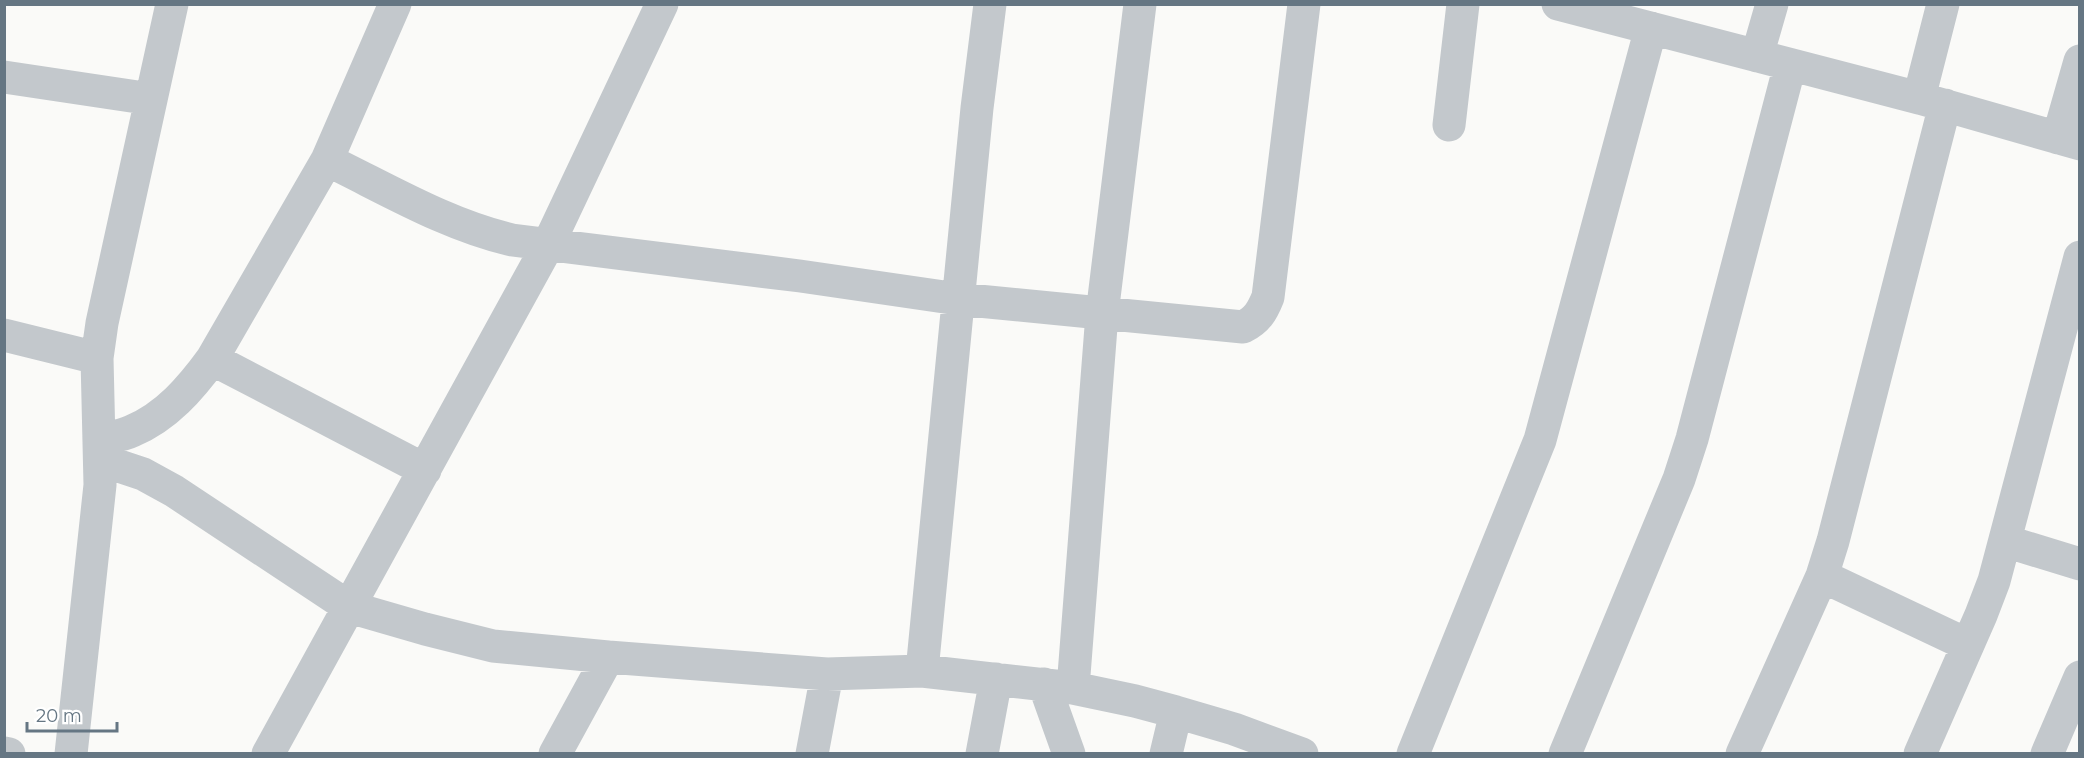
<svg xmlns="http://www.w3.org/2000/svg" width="2084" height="758" viewBox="0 0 2084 758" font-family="Montserrat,sans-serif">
  <rect width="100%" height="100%" fill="#fafaf8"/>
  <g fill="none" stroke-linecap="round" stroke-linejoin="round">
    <path stroke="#c3c8cc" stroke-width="33" d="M1558,4L1919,98L2080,144
      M1757,56L1772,4
      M4,77L151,99
      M1919,98L1943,4
      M1449,125L1463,4
      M2058,138L2080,61
      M327,160C387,189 447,225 512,240L800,276L958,299L1243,327C1257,320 1262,312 1268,297L1304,4
      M4,335L97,358
      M212,359L425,470
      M100,439C110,437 122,436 132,431C166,417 191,388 212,359L327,160L395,4
      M101,460L143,474L174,491L349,607L425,629L493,646L608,657L827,674L922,671L1073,688L1135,701L1176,712L1234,729L1302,754
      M2005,541L2080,564
      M1822,576L1968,645
      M922,671L977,108L990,4
      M1044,684L1069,754
      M1073,688L1102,314L1140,4
      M4,753L9,754
      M71,754L100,485L97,358L102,323L172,4
      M268,754L549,243L662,4
      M555,754L608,657
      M812,754L827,674
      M982,754L996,679
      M1166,754L1176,712
      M1413,754L1540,440L1651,28
      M1565,754L1679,479L1692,439L1790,65
      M1742,754L1822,576L1833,541L1945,105
      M1920,754L1981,615L1994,581L2080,257
      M2047,754L2080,677"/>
  </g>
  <rect width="2084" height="758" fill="none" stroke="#657683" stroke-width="12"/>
  <path d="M27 722v9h90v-9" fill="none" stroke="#657683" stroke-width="3"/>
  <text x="36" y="722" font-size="18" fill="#657683" stroke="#ffffff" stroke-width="4.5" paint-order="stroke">20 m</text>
</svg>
